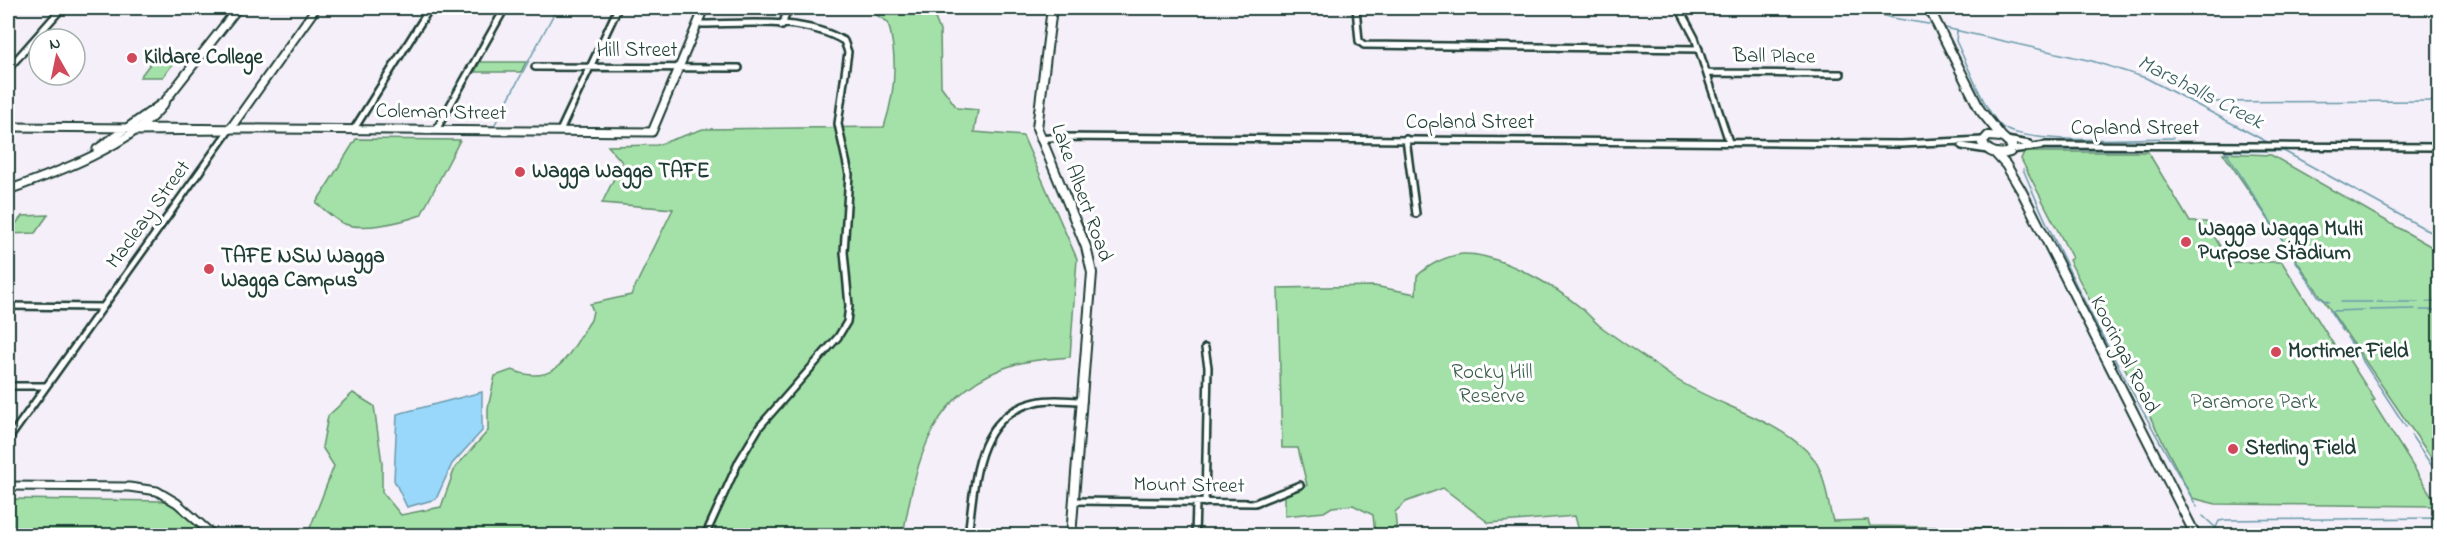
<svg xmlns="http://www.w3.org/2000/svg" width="2447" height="543" viewBox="0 0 2447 543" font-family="'Indie Flower',sans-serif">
  <rect width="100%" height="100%" fill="#f4eff8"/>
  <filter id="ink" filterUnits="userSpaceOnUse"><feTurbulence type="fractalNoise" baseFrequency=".0167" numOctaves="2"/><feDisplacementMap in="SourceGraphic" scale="12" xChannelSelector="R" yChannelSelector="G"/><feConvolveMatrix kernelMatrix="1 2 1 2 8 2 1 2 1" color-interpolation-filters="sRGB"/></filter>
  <g filter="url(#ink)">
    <path fill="#a4e1a8" stroke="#628f6e" stroke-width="1.5" d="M853,8H931L940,31L941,86L957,108L978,110L974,132L1023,136L1077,259L1070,357C1053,359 1033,359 1016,364C931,389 917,458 903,535L307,536L334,466L322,447L328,416L353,393L374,406L382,463V492L401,515L441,507L455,468L488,431V408L495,376L512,370C558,389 569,352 591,320L593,311L590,304L631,295L673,209L602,203L622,162L608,146L657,145L703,129L884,127C896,91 898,58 888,22L870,11Z
      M158,53H181L163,77H140Z
      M480,62H526L521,72H475Z
      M356,139L460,140L421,215C402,222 361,232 342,223C333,218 324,209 316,203Z
      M2024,152H2148L2190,222H2206L2229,262H2282L2340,355H2346L2375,400L2372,401L2438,506L2216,504L2192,498L2069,260L2072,258L2021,159Z
      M2223,153L2271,155L2439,251V469Z
      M48,215L35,233L8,234L22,216Z
      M1462,254C1497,252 1553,285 1580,307C1587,313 1593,320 1600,326C1623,343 1647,359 1671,376C1715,406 1770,415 1809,453C1826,470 1826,499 1833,521L1868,520L1870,526L2182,531L2184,535H1580L1575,516L1489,523L1443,488L1406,502L1395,512L1397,535H1375L1373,515L1353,505L1332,507L1324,512L1285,516V495L1307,485L1298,448H1282L1278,288L1374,286L1416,294L1417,276C1430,264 1443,257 1462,254Z
      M8,499L169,501L206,535L8,536Z"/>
    <path fill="#9ad8fb" stroke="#699aab" stroke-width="1.5" d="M482,392V431L452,464L436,499L407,507L394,480L397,414Z"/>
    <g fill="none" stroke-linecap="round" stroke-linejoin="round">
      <path stroke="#699aab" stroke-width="1.5" d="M1858,8L1892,18L1934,25
        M1941,27L2092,61L2146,78L2271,144
        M1957,31L1956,41C1966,61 1985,112 2001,126C2025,146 2139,138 2173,138
        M2194,102L2440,101
        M495,124L557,8
        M2280,149L2440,237
        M2034,150H2136
        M2284,151H2225L2319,297L2329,302
        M2023,169C2072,286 2134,397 2197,507
        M2341,302H2372
        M2377,302H2418
        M2426,302H2440
        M2369,310L2415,309
        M2420,310H2440
        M2343,331L2330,311L2365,310
        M2347,337L2406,427
        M2411,435L2434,469
        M2203,516L2216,528L2232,536
        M2212,536L2219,521L2225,520L2440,518"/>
      <defs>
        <path id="minor" d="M1356,8L1359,41L1364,45L1699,49
          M1679,8L1695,38L1729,142
          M2434,8L2440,14
          M697,24C744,24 802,16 844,41L848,52L838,124L849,174L844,252L849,306L847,322L838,337L760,426L739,461L705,536
          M782,26L788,8
          M535,67L739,68
          M8,69L62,8
          M1708,73L1841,74
          M354,129L430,8
          M436,130L505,8
          M560,131L618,8
          M1040,139L1059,137L1901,144L1983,140
          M1406,139L1416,214
          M2006,140L2029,144
          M1962,146L1988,150
          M2012,150L2046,145L2440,147
          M8,306L103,307
          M1205,348L1208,367L1205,503
          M8,386H45
          M8,440L230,129
          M1074,501L1255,503L1300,485
          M968,536C975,484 974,416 1036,402C1051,398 1068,401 1083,401
          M1195,536L1196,503"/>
        <path id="tertiary" d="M8,127L652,132L704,8
          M230,129L316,8
          M134,131L228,130
          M97,149L165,101L238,8
          M8,190C56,173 133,145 164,104
          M8,486L129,487L157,491L177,503L214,536"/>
        <path id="secondary" d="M1052,8L1037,128L1086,247L1092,273L1071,536
          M1929,8L1980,110L2002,137
          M1988,136L2002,137L2012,146L2010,152C1998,156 1989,153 1982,143Z
          M1995,153L2006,165L2021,190L2196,536"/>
      </defs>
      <use href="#minor" stroke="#1f3d34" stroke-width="10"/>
      <use href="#tertiary" stroke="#1f3d34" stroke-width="11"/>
      <use href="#secondary" stroke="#1f3d34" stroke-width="12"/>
      <use href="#minor" stroke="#fff" stroke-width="5"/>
      <use href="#tertiary" stroke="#fff" stroke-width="7"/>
      <use href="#secondary" stroke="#fff" stroke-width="8"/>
    </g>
  </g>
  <g fill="#d1495b" stroke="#fff" stroke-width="2">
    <circle cx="132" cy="58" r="6"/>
    <circle cx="520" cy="172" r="6"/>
    <circle cx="2186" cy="242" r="6"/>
    <circle cx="209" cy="269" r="6"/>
    <circle cx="2276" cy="352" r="6"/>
    <circle cx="2233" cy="449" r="6"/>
  </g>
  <g text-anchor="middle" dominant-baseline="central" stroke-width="6" stroke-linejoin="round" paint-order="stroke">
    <g font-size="21" fill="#1f3d34" stroke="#fff">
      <text x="637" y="51">Hill Street</text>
      <text transform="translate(1774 57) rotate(1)">Ball Place</text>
      <text transform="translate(441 113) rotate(1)">Coleman Street</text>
      <text x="1470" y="123">Copland Street</text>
      <text x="2135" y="129">Copland Street</text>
      <text transform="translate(1081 193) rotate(70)">Lake Albert Road</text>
      <text transform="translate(149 215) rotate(-54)">Macleay Street</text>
      <text transform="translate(2124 355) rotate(63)">Kooringal Road</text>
      <text transform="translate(1189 486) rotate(1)">Mount Street</text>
    </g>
    <g font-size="21" font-weight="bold" fill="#1f3d34" stroke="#fff" text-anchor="start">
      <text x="144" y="58">Kildare College</text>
      <text x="532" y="172">Wagga Wagga TAFE</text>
      <text x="2198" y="230">Wagga Wagga Multi<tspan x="2198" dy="24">Purpose Stadium</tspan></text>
      <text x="221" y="257">TAFE NSW Wagga<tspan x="221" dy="24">Wagga Campus</tspan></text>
      <text x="2288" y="352">Mortimer Field</text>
      <text x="2245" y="449">Sterling Field</text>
    </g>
    <g font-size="21" fill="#3a5e4b" stroke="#fff">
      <text x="1492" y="373">Rocky Hill<tspan x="1492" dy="24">Reserve</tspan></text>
      <text x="2254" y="403">Paramore Park</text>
    </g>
    <g font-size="22" font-style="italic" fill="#3e6466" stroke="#fff">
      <text transform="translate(2200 93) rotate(27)">Marshalls Creek</text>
    </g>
  </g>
  <rect width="2447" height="543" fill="none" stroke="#fff" stroke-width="30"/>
  <rect x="15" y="15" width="2417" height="513" fill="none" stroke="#1f3d34" stroke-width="2" filter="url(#ink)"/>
  <g transform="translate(57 57) rotate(351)"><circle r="28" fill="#ffffff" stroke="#a5b1ae" stroke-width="1.5"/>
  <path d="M0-4.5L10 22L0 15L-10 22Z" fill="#d1495b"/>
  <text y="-9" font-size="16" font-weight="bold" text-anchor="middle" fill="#1f3d34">N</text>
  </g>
</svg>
